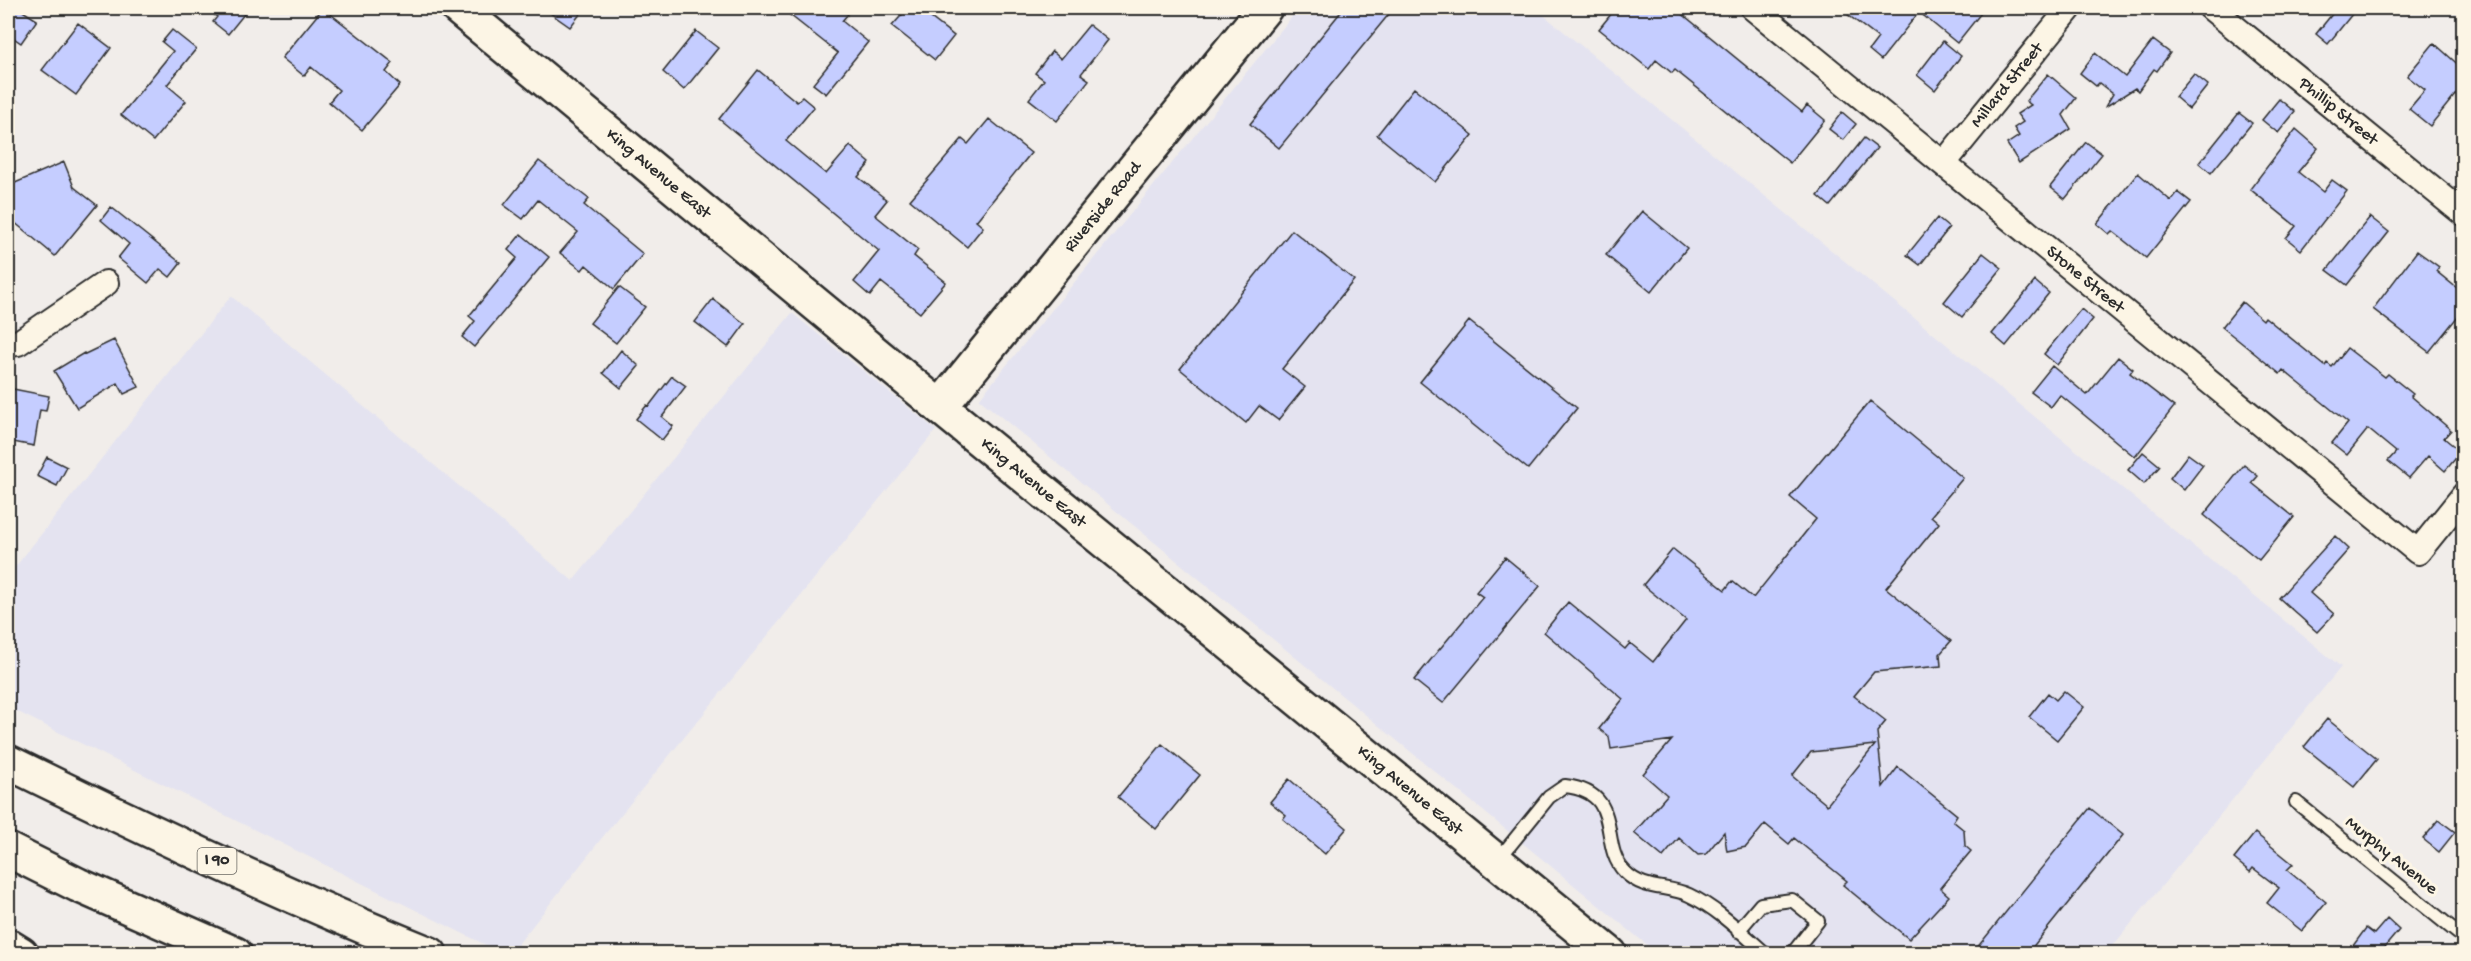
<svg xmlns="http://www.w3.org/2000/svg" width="2471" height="961" viewBox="0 0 2471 961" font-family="'Gochi Hand',sans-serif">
  <rect width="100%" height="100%" fill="#f1edea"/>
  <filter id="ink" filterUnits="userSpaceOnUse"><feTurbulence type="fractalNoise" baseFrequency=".0167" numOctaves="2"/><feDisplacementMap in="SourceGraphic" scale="12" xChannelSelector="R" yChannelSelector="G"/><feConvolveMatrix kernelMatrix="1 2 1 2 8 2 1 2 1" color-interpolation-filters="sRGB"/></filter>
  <g filter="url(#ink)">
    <path fill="#e4e3f0" d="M1299,8H1535L2341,667L2107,953H1657L979,399Z
      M231,296L573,581L792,313L936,430L601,839L511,953H502L8,707V576Z"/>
    <path fill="#c5cdff" stroke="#2b2b2b" stroke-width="1.5" fill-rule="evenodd" d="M8,8H18L37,20L21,43L8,34Z
      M205,8H249L228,34L213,22L217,17Z
      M323,8L393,63L386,72L400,85L362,130L329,102L339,90L311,67L304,76L282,58Z
      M543,8H585L570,27Z
      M781,8H853L842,21L868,42L826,94L813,84L838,53Z
      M908,8H918L954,36L935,60L892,26Z
      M1344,8H1394L1279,148L1250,124Z
      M1616,8H1675L1802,112L1807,105L1825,120L1790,163L1675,70L1672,73L1656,60L1649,69L1599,29Z
      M1839,8H1985L1957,43L1919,12L1881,60L1869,50L1878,38Z
      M2337,8H2357L2328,44L2316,34Z
      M78,23L111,48L76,95L42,70Z
      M1089,25L1108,40L1081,74L1089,80L1057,121L1029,99L1044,80L1035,73L1052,51L1061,59Z
      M172,30L196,49L167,85L186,101L153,141L121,115L173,51L162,42Z
      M696,31L718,48L684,90L663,72Z
      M2153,40L2170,53L2157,71L2154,69L2138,91L2135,88L2105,107L2113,94L2099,83L2096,86L2080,73L2095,53L2125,77Z
      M1943,41L1961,56L1935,90L1917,75Z
      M2434,43L2463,69V85L2430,126L2409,109L2425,90L2407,76Z
      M758,70L797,102L802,97L814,107L786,141L826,174L850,146L870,163L858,177L887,200L875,215L918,250L914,256L946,282L920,313L881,282L870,296L854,282L879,251L719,119Z
      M2048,74L2076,98L2063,115L2071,129L2019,163L2007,144L2019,136L2014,128L2023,122L2017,114L2031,105L2026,101Z
      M2194,74L2208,85L2189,109L2175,97Z
      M1414,88L1473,135L1435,182L1377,135Z
      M2279,99L2295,112L2278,133L2262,120Z
      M1842,112L1856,124L1843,140L1829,129Z
      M2239,113L2252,123L2211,173L2199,163Z
      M989,119L1031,153L976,221L983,227L967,247L910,200L962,139L968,144Z
      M2296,129L2318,148L2298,172L2323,192L2332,180L2347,191L2301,250L2286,238L2296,226L2250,189Z
      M1864,138L1877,148L1830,206L1818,196Z
      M2086,142L2102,154L2065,199L2050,187Z
      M539,161L589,199L584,205L643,254L614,289L586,265L582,270L560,253L578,232L538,200L523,219L504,205Z
      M64,162L74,187L97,205L55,256L8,217V186Z
      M2138,173L2171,201L2178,192L2191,202L2146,258L2112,231L2109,234L2097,224Z
      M111,207L181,263L170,277L160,269L148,283L118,258L129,244L101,220Z
      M1642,211L1687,248L1651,292L1606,255Z
      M2370,217L2389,232L2347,285L2327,270Z
      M1937,218L1949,228L1920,265L1907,255Z
      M1292,230L1354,280L1282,369L1305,387L1278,420L1259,406L1246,423L1180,369Z
      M521,234L549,257L474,347L462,337L475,321L469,316L517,258L508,250Z
      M2417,251L2439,267L2436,271L2463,293V310L2429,352L2373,309Z
      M1983,253L2002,268L1962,317L1944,302Z
      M2035,281L2049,293L2006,346L1992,334Z
      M619,287L645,307L616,343L590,323Z
      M713,299L745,324L728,347L695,322Z
      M2242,302L2263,320L2265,317L2325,366L2327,363L2332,367L2347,348L2385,377L2388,374L2413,394L2411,396L2451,430L2444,438L2461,452L2445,471L2428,456L2409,478L2388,461L2396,452L2368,429L2347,455L2332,443L2348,423L2283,370L2280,374L2222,327Z
      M2081,309L2093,319L2057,365L2044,354Z
      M1469,321L1577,408L1528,469L1420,382Z
      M114,340L139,387L124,394L118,383L77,408L54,371L84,353L85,354Z
      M621,350L639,366L621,388L603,373Z
      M2118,357L2133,369L2130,373L2174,407L2135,457L2060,395L2051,407L2031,392L2052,366L2087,395Z
      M672,376L686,386L662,417L673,426L662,440L636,419L647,405L649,406Z
      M8,388L49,396L46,411L40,410L34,446L8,441Z
      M1870,401L1963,478L1931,516L1939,523L1886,588L1951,641L1940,654L1941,666L1874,672L1854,696L1886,721L1877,732L1883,787L1898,767L1957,815L1953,821L1964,830L1965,846L1971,851L1940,888L1949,896L1909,939L1843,885L1847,881L1794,838L1789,844L1765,824L1746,847L1727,851L1724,832L1706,854L1698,855L1679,838L1663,857L1634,833L1667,795L1643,774L1672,740L1611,749L1609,737L1599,729L1623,699L1544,632L1568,602L1625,649L1630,643L1653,662L1686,620L1643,585L1673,549L1725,590L1732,581L1753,598L1816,519L1790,497ZM1875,745L1827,805L1792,776L1811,752Z
      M2143,452L2160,466L2144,484L2128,470Z
      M2188,454L2203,465L2184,490L2170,478Z
      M47,457L67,467L57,486L37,476Z
      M2244,465L2258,476L2252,483L2294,517L2259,560L2204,515Z
      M2335,536L2349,549L2310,593L2334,614L2317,632L2279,598Z
      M1505,557L1540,586L1443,703L1414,680L1483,597L1476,592Z
      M2064,691L2084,707L2057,740L2029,717L2048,693L2056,700Z
      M2327,719L2377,759L2354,787L2304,747Z
      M1162,744L1200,775L1156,829L1118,797Z
      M1289,779L1347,828L1325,854L1283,819L1286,815L1270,802Z
      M2090,808L2123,835L2027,954H1972Z
      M2439,820L2455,832L2439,852L2423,839Z
      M2255,833L2293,864L2287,870L2326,902L2302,931L2267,903L2279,888L2253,868L2250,872L2234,859Z
      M2387,919L2399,930L2379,954H2347L2366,928L2374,934Z"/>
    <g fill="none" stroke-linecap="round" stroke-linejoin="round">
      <defs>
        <path id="lane" d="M2296,802L2464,938
          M1498,860L1549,797L1565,786C1626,793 1597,844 1625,872C1644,891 1667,885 1689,895C1717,908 1742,933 1766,954
          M1738,931L1761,904L1792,900L1818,921L1792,954"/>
        <g id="street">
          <path id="s1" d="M1753,8L2418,552L2464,495"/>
          <path id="s2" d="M2211,8L2464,214"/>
          <path id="s3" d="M1944,163L2070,8"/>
          <path d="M8,344L18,343L106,283"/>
        </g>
        <g id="secondary">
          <path id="s4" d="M458,8L940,407L1610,954"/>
          <path id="s5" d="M940,407L1265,8"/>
          <path d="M8,946L21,954"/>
        </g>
        <path id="highway" d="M8,762C146,830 286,896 430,954
          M8,850L78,885L235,954"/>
      </defs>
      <use href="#lane" stroke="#2b2b2b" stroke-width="16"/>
      <use href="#street" stroke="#2b2b2b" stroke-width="28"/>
      <use href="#secondary" stroke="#2b2b2b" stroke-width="38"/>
      <use href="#highway" stroke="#2b2b2b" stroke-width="38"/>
      <use href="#lane" stroke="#fcf5e5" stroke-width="12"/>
      <use href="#street" stroke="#fcf5e5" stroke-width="24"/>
      <use href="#secondary" stroke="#fcf5e5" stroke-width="33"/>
      <use href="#highway" stroke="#fcf5e5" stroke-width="33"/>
    </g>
  </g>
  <g text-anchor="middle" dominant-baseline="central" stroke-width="6" stroke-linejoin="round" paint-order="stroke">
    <rect fill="#fcf5e5" stroke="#6a6863" stroke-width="1.5" x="197.5" y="848" width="39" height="26" rx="4.5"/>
    <g font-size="16" font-weight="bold" fill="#2b2b2b">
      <text x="217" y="861">I 90</text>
    </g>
    <g font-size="18" fill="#2b2b2b" stroke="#fcf5e5">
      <text stroke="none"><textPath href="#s3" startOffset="100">Millard Street</textPath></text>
      <text stroke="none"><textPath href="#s2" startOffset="164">Phillip Street</textPath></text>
      <text stroke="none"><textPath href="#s4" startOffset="260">King Avenue East</textPath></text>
      <text stroke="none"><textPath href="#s5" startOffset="258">Riverside Road</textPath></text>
      <text stroke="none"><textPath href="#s1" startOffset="429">Stone Street</textPath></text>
      <text stroke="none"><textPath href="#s4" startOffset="746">King Avenue East</textPath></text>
      <text stroke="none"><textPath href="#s4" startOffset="1232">King Avenue East</textPath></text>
      <text transform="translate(2391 856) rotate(39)">Murphy Avenue</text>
    </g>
  </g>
  <rect width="2471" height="961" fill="none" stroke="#fcf5e5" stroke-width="30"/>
  <rect x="15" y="15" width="2441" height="931" fill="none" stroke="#2b2b2b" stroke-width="2" filter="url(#ink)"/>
</svg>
